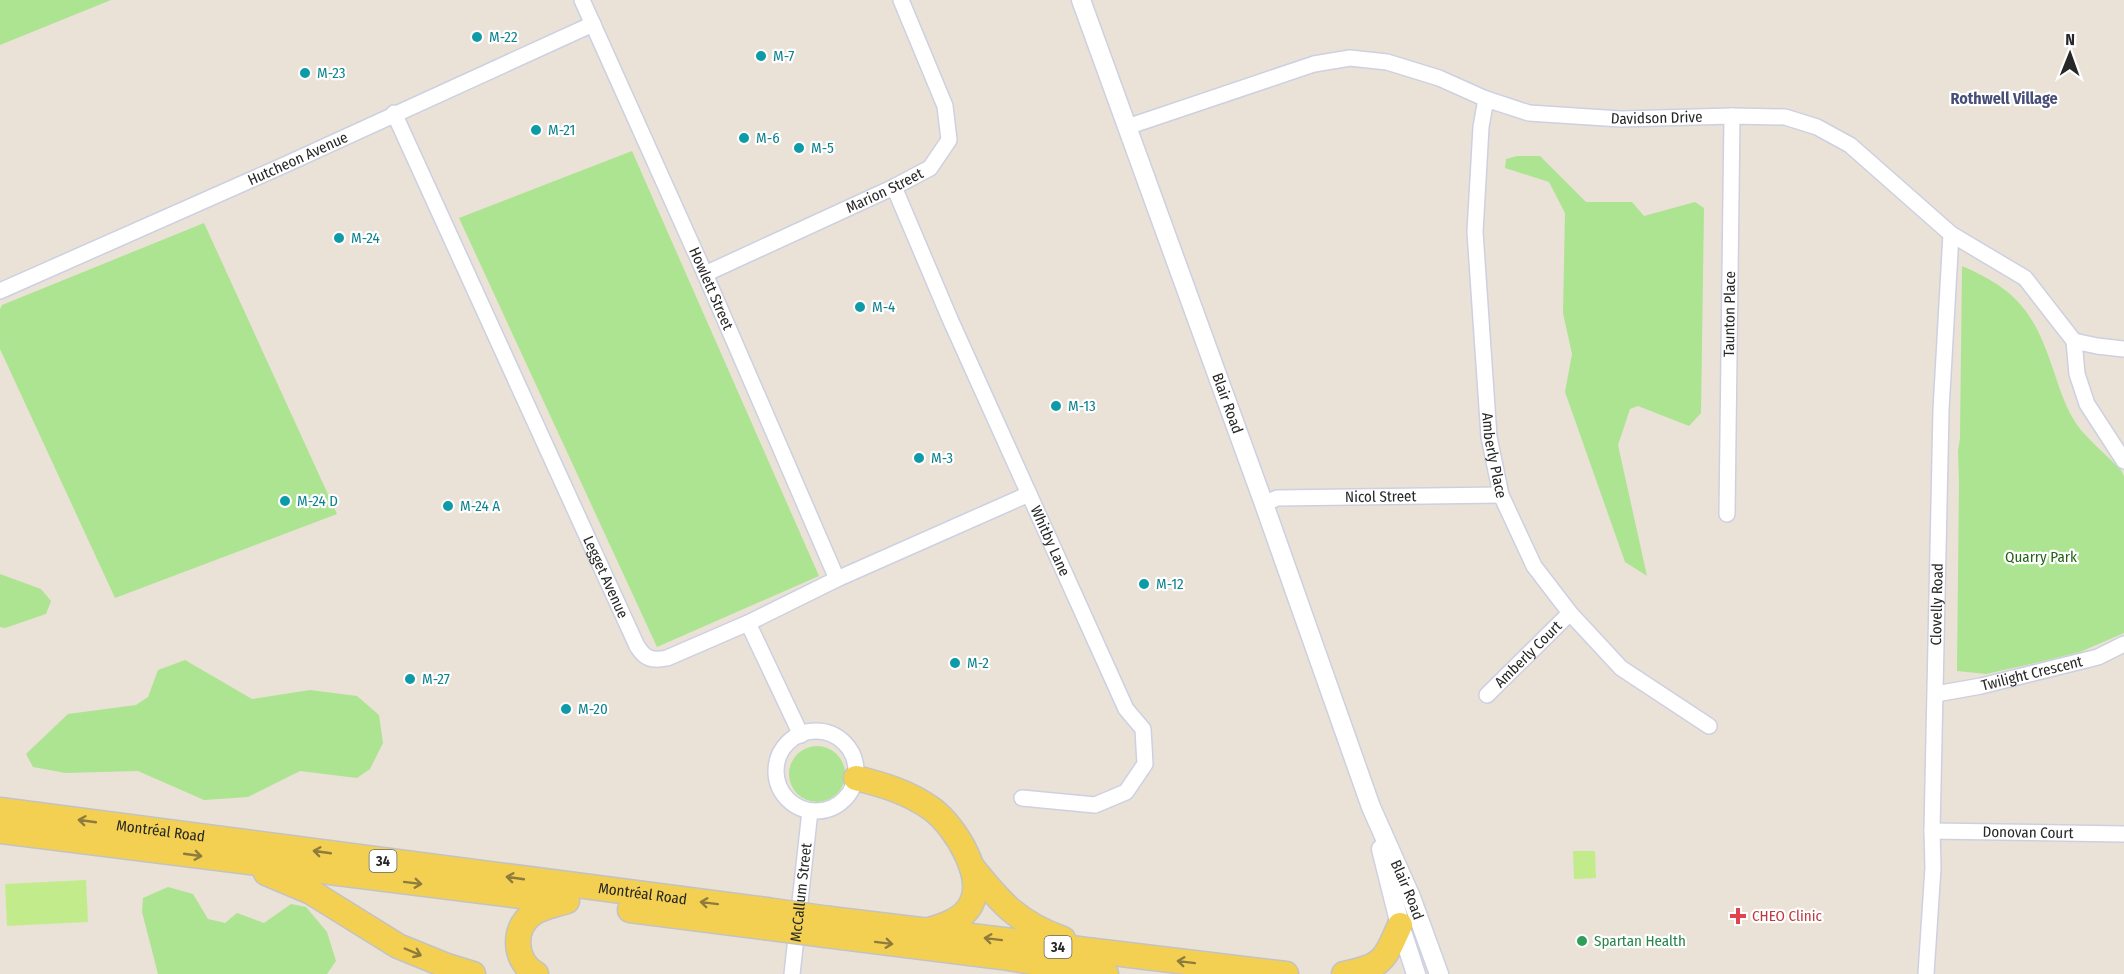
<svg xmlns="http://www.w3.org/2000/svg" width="2124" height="974" viewBox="0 0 2124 974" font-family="'Fira Sans Condensed',sans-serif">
  <rect width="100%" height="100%" fill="#eae2d7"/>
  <path fill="#ace491" d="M0,0H111L0,45Z
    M632,151L819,576L657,647L459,218Z
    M1517,156H1540L1586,202H1632L1644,216L1695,202L1704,208L1701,413L1689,426L1638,406L1630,409L1618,445L1647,576L1625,562L1565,392L1572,354L1563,313L1565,213L1549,182L1505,168L1506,159Z
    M204,223L337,514L115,598L0,349V309L2,305Z
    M1962,266C2018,290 2034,313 2053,369C2059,386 2064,404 2074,420C2084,437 2107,455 2121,470L2124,476V633L2080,652L2044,661L1986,674L1957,671L1959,482L1958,451L1960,438Z
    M0,574L41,589L51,601L46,614L5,628L0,627Z
    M185,660L252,699L310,690L357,696L379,715L383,743L370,769L357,778L300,771L248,797L204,800L138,771L65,773L33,767L26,754L68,714L136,705L148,697L158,670Z
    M789 774a28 28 0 1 1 56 0a28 28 0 1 1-56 0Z
    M168,887L193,894L208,919L225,923L237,913L264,923L291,904L306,907L327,932L336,961L327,974H158L142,912L143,898Z"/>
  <path fill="#c2ec8c" d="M1573,851H1595L1596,878L1574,879Z
    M86,880L88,922L7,926L5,884Z"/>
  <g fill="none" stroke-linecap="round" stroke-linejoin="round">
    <defs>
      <g id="minor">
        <path id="s1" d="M582,0L705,274L837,579"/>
        <path id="s2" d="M1486,99L1481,127L1475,232L1489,437L1501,495L1534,566L1570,613L1621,668L1709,726"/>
        <path id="s3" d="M394,113L637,646C645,659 652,661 667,658L748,623L837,579L1029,494"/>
        <path id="s4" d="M1127,127L1314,64L1350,58L1387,62L1439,78L1486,99L1529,113L1621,119L1732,116L1785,117L1817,127L1850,145L1951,234L2025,278L2074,341L2097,346L2124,349"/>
        <path id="s5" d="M894,187L950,319L1126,709L1143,729L1145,764L1126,792L1095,805L1022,798"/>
        <path id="s6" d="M705,274L894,187L930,168L949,140L945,106L901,0"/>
        <path id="s7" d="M0,291L280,167L593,24"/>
        <path d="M2074,341L2077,374L2087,404L2124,461"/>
        <path id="s8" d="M1264,504L1277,498L1501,495"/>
        <path id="s9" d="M1727,514L1732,116"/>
        <path d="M748,623L801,735"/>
        <path id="s10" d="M1936,694L1981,686L2098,657L2124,644"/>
        <path id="s11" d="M1487,695L1570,613"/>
        <circle cx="816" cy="771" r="40"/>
        <path id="s12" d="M1932,831L2124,834"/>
        <path id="s13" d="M792,974L810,811"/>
        <path id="s14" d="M1926,974L1933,868L1932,831L1941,410L1951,234"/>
      </g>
      <g id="tertiary">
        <path id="s15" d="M1081,0L1264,504L1371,807L1411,897L1439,974"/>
        <path d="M1381,849L1400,925L1416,974"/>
      </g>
      <g id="primary">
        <path d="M856,778C884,785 908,792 932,809C955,826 990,881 968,909C959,921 943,926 929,930"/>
        <path id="s16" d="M0,810L767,910"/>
        <path d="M0,831L544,899"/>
        <path d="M972,867C1001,903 1018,923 1063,939"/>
        <path d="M266,873L311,892L398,946L447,966L473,974"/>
        <path d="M630,910L764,927"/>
        <path d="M830,919L1286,974"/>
        <path d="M826,935L1002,957L1106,974"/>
        <path d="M536,974C515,962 511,930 532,914C542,907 555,905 567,901"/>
        <path d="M1344,974C1383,966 1384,961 1400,925"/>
      </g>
    </defs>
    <use href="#minor" stroke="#cdd0e1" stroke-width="18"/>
    <use href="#tertiary" stroke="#cdd0e1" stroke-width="21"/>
    <use href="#primary" stroke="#c3c3c3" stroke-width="27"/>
    <use href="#minor" stroke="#fff" stroke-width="15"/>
    <use href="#tertiary" stroke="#fff" stroke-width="18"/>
    <use href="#primary" stroke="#f4d052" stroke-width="24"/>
    <defs>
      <path id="primary-bridge" d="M767,910L830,919
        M764,927L826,935"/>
    </defs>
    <use href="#primary-bridge" stroke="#c3c3c3" stroke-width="27" stroke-linecap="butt"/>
    <use href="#primary-bridge" stroke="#f4d052" stroke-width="24"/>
  </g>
  <defs><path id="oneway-shaft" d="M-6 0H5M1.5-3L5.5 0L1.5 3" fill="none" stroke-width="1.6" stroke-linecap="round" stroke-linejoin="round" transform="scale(1.5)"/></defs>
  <g stroke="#8e7c3c">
    <use href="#oneway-shaft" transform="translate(87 821) rotate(-172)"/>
    <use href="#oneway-shaft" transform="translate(322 852) rotate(-172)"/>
    <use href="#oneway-shaft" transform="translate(193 855) rotate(8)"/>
    <use href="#oneway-shaft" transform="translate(515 878) rotate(-172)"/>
    <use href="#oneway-shaft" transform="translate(413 883) rotate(7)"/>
    <use href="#oneway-shaft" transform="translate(709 903) rotate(-173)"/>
    <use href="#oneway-shaft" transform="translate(993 939) rotate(-173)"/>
    <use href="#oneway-shaft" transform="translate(884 943) rotate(7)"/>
    <use href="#oneway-shaft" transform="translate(413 952) rotate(23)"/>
    <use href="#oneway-shaft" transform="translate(1186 962) rotate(-173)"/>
  </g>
  <g fill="#0f9aa8" stroke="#fff" stroke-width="2">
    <circle cx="477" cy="37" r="6"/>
    <circle cx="761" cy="56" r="6"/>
    <circle cx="305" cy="73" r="6"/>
    <circle cx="536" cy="130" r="6"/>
    <circle cx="744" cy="138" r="6"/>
    <circle cx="799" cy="148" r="6"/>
    <circle cx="339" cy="238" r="6"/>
    <circle cx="860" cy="307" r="6"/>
    <circle cx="1056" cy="406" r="6"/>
    <circle cx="919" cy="458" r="6"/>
    <circle cx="285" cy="501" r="6"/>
    <circle cx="448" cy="506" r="6"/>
    <circle cx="1144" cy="584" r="6"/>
    <circle cx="955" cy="663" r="6"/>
    <circle cx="410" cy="679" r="6"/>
    <circle cx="566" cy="709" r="6"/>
  </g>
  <path fill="#e0444e" stroke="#fff" stroke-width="2" d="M1735 907h6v6h6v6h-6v6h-6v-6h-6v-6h6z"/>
  <circle fill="#2e9e5b" stroke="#fff" stroke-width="2" cx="1582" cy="941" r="6"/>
  <g text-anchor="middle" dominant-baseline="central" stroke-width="4.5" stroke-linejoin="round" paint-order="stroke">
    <g fill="#fff" stroke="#686868" stroke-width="1.5">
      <rect x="369.5" y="850" width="27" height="22" rx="4.5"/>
      <rect x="1044.5" y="936" width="27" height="22" rx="4.5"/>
    </g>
    <g font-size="14" font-weight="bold" fill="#272727">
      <text x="383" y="861">34</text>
      <text x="1058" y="947">34</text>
    </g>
    <g font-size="15" fill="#0d838f" stroke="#fff" text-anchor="start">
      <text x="489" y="37">M-22</text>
      <text x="773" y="56">M-7</text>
      <text x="317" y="73">M-23</text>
      <text x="548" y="130">M-21</text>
      <text x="756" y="138">M-6</text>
      <text x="811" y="148">M-5</text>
      <text x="351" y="238">M-24</text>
      <text x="872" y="307">M-4</text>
      <text x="1068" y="406">M-13</text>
      <text x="931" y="458">M-3</text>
      <text x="297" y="501">M-24 D</text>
      <text x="460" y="506">M-24 A</text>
      <text x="1156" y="584">M-12</text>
      <text x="967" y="663">M-2</text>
      <text x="422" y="679">M-27</text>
      <text x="578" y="709">M-20</text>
    </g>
    <g font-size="15" fill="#272727" stroke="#fff">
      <text stroke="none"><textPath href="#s4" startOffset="550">Davidson Drive</textPath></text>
      <text stroke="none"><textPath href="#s7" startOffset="326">Hutcheon Avenue</textPath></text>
      <text stroke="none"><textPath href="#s6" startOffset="198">Marion Street</textPath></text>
      <text stroke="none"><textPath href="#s1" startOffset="316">Howlett Street</textPath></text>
      <text stroke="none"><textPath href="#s9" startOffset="200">Taunton Place</textPath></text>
      <text stroke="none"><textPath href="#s15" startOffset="429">Blair Road</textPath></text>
      <text stroke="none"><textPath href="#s2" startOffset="358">Amberly Place</textPath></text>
      <text stroke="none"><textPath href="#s8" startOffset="118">Nicol Street</textPath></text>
      <text stroke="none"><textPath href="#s5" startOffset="387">Whitby Lane</textPath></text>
      <text stroke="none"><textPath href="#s3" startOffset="510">Legget Avenue</textPath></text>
      <text stroke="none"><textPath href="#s14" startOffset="370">Clovelly Road</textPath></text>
      <text stroke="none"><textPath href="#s11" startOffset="58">Amberly Court</textPath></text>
      <text stroke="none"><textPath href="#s10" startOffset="98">Twilight Crescent</textPath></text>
      <text stroke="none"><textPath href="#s16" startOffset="162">Montréal Road</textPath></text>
      <text stroke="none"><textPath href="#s12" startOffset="96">Donovan Court</textPath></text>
      <text stroke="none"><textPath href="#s15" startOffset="948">Blair Road</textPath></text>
      <text stroke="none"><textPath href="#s13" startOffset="82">McCallum Street</textPath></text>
      <text stroke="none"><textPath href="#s16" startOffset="648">Montréal Road</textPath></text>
    </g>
    <g font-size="15" fill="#266417" stroke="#fff">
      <text x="2041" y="557">Quarry Park</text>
    </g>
    <g font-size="15" fill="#be3a42" stroke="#fff" text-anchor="start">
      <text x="1752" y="916">CHEO Clinic</text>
    </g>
    <g font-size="15" fill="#27864d" stroke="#fff" text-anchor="start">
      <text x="1594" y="941">Spartan Health</text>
    </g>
    <g font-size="16" font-weight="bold" fill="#474f78" stroke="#fff">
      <text x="2004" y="98">Rothwell Village</text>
    </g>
  </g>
  <g transform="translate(2070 54) rotate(1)" stroke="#ffffff" stroke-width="4.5" paint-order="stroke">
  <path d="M0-4.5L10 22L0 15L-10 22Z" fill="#272727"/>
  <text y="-9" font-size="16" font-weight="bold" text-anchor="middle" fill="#272727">N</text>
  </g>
</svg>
